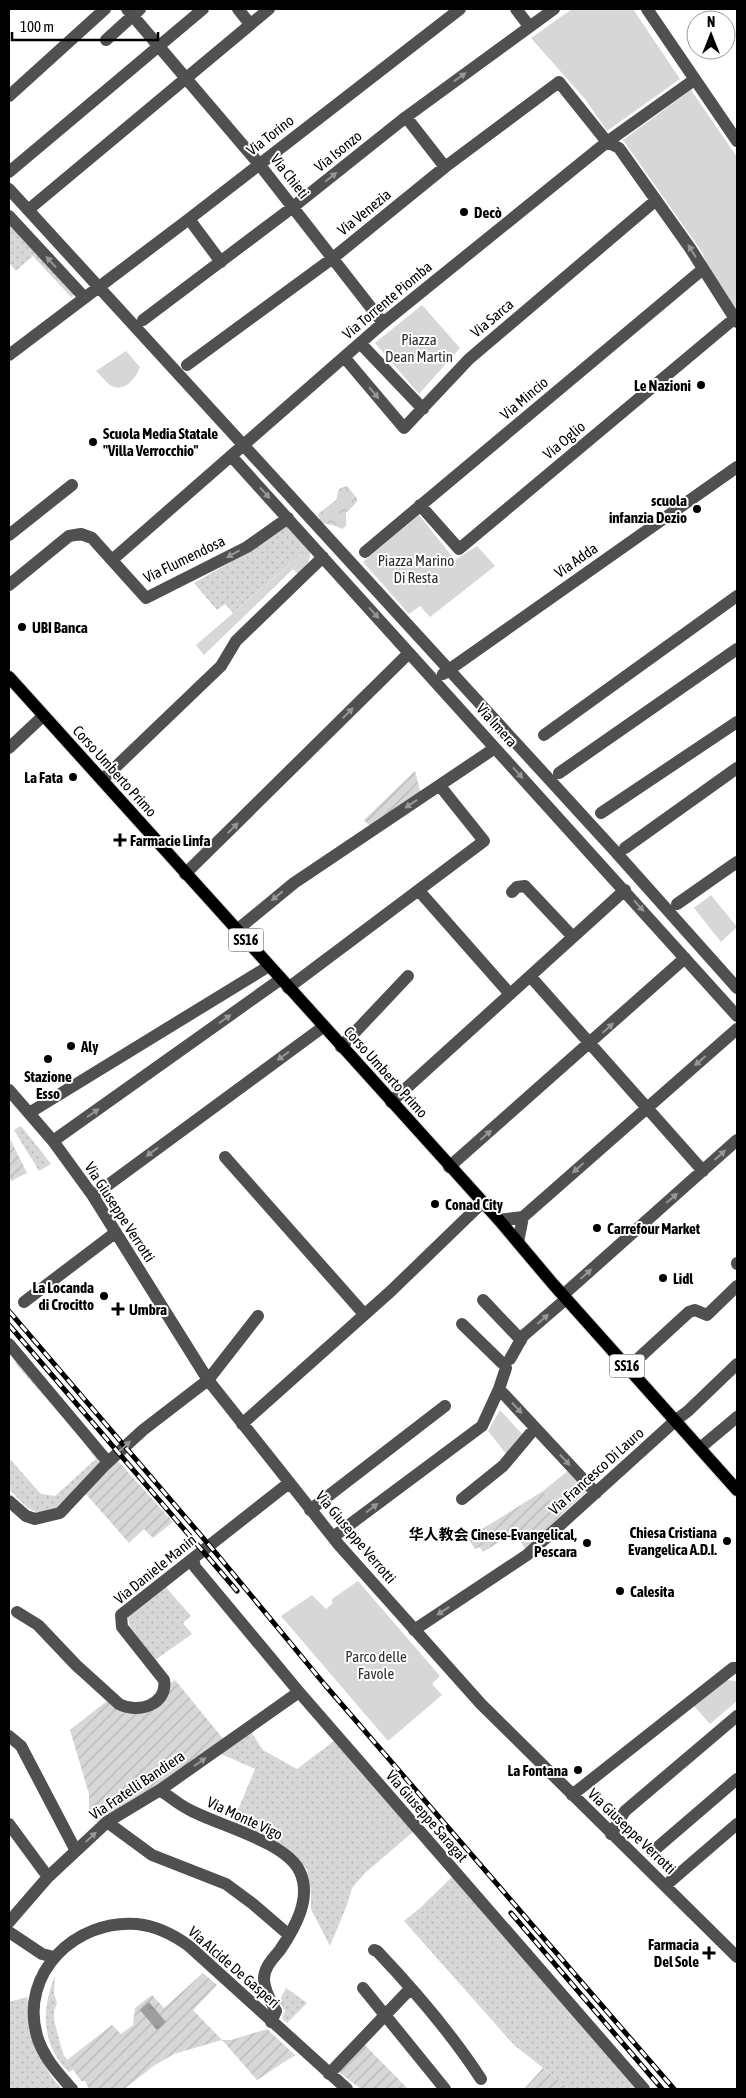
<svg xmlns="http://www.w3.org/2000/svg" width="746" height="2098" viewBox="0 0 746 2098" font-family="'Asap Condensed','Noto Sans SC',sans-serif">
  <defs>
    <pattern id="grass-dots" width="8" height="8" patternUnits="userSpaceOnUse" patternTransform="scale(1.25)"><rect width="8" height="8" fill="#d7d7d7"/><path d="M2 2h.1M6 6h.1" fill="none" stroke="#b7b7b7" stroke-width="1.8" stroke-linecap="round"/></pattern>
    <pattern id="forest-crowns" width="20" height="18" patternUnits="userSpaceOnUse" patternTransform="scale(1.25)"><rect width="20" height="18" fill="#d7d7d7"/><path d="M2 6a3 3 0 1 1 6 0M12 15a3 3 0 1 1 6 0" fill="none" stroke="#b7b7b7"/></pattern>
    <pattern id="garden-furrows" width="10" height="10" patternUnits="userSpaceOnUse" patternTransform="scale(1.25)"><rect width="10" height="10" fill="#d7d7d7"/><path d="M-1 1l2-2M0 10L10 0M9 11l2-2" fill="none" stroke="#b7b7b7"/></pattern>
    <pattern id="water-ripples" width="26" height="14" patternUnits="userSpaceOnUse" patternTransform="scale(1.25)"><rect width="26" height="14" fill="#9e9e9e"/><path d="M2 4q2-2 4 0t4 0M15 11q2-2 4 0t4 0" fill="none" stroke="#868686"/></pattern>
  </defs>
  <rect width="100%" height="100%" fill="#fff"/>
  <path fill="url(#grass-dots)" d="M9,219L76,293L71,297L33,256L16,271L9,263Z
    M287,525L309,548L233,613L225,604L217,610L194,583L243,555Z
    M21,1126L51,1164L39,1171L14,1130Z
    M17,1359L85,1436L102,1465C88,1479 54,1525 32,1510C23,1505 16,1496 9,1489V1458L41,1494L55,1496L96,1459C73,1426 42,1395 15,1363Z
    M164,1585L191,1616L183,1623L192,1634L155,1660L130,1627L128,1617Z
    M250,1730L263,1750L297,1769L334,1741L414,1831L365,1873L352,1888L347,1905L330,1946L311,1909V1892L307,1869L294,1856L233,1822L255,1769L219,1753Z
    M453,1876L638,2089H570L514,2045L404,1921L420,1908Z
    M55,1976L54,1993L57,2003L54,2011V2020L63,2054L74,2069L69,2072C41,2045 41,2010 55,1976Z
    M286,1988L307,2003L287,2023L282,2018L285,2011L279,2002Z
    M27,1997C36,2035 34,2059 62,2089H9V2002Z"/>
  <path fill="url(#forest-crowns)" d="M347,486L357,498V502L346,513V526L342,529L333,525L321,523L318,514L336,500L339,489Z"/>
  <path fill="#d7d7d7" d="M572,9H633L680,79L607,131L585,99L531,38Z
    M691,90L737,157V312L710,272L702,252L623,140Z
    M422,305L460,348L419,394L375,343Z
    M126,351L140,367C136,378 124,394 110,385C105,381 100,375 96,371Z
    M419,515L455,560L477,546L495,566L430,617L420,606L409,614L363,562Z
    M309,548C313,560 306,566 298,574L293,569L204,655L196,645Z
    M711,895L737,927L721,942L694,908Z
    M500,1410L524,1436L507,1455L488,1431Z
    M569,1470L587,1491L561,1515L543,1491Z
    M358,1581L440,1676L432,1684L442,1695L388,1741L281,1616L312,1595L326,1609L332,1604V1599Z
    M726,1680L737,1681V1701L710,1724L694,1706Z"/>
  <path fill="url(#garden-furrows)" d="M415,771L421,794L371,827L364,820Z
    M9,1137L27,1173L11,1181L9,1176Z
    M117,1460L173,1522L153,1538L144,1529L129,1543L86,1494Z
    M543,1491L561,1515L525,1549L515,1532L483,1552L480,1547L475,1549L468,1538Z
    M175,1680L225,1741L98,1824L89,1811V1794L70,1730L107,1701L130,1712Z
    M203,1973L217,1985L193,2010L222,2040H231L267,2029L295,2055L257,2080L222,2040L174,2054L155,2065L124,2089H89L85,2081H81L67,2060L112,2025L121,2034L133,2025L135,2008L152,1995L164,2008Z
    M363,2043L408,2089H361L339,2072Z
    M543,2068L570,2089H524Z"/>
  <path fill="url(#water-ripples)" d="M149,2002L166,2022L157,2030L140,2010Z"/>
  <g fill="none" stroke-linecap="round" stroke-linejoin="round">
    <defs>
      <path id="major" d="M9,677L499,1220L553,1284L737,1490"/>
    </defs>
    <use href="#major" stroke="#dbdbdb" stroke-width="14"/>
    <path stroke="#505050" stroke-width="12" d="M127,9L259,164L383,323
      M238,9L250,24
      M516,9L529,26
      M647,9L737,141
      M106,40L140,9
      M9,96L105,9
      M406,117L445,167
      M9,172L203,9
      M9,189L613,849L737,988
      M28,210L269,9
      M9,216L84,297
      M189,219L221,262
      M143,320L293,207L406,117L554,9
      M360,343L423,409
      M9,355L189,219L460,9
      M344,357L404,428L469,359L655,201
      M187,365L333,258L445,167L559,82L607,142L619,148L690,248L737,322
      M232,457L737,1016
      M420,505L459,549L735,318
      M9,535L72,485
      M365,552L703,269
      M112,560L383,323L607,142L694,80
      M9,585L69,536L81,534L92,538L146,598L247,547L288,518
      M443,674L737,467
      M544,735L737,596
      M9,748L43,716
      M559,773L737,649
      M102,780L221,666L236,641L323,557
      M601,813L737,722
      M625,848L737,768
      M185,874L409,653
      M420,892L510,994
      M512,892L517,887L525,886L573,937
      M677,904L737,862
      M237,930L294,883L495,748
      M530,976L703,1171
      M288,988L484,841L440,786
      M341,1047L408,976
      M9,1090L53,1141L93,1196L208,1380L339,1545L481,1704L737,1957
      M391,1102L625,890
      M29,1113L269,966
      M53,1141L281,979
      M225,1157L364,1314
      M449,1167L685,958
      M93,1196L323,1027
      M499,1220L523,1217L737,1029
      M518,1242L523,1217
      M737,1263V1264
      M563,1295L737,1140
      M483,1300L521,1340
      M24,1302L115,1233
      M462,1324L502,1363
      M9,1344L108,1462
      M510,1359L523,1336L566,1299
      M629,1367L689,1312L695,1310L707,1315L737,1286
      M499,1389L596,1493
      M242,1424L391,1291L482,1203
      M700,1448L737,1417
      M462,1499L503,1466L535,1428
      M9,1501L26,1516L35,1519L60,1513L106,1464L143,1430L208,1380L258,1316
      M310,1510L445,1406
      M333,1537L482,1426L499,1389L506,1368
      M193,1559L195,1567L299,1692L644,2089
      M17,1612L38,1625L76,1665L119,1704C138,1714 168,1705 164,1680L122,1627L121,1615L289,1483
      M414,1630L527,1555L676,1420L688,1411L737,1364
      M9,1736L21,1746L76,1851
      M160,1790C169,1796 178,1804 188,1809C216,1825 286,1841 300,1872C312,1898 295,1928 280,1950C273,1959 264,1967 264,1979C264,1991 271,2001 276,2011L271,2022
      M572,1795L733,1668H737
      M107,1822L152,1855L226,1884L253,1904L289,1935
      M9,1824L48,1877
      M611,1834L625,1811L737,1716
      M652,1852L737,1779
      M665,1886L737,1824
      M9,1922L48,1877L107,1822L160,1790L299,1692
      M9,1932L42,1954L54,1957
      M374,1950L377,1951C415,1991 451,2033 481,2079
      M363,1988L445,2089
      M329,2074L411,1988
      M72,2089C58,2073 43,2057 37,2036C19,1973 76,1919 137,1924C156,1926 174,1935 189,1946L347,2089"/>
    <use href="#major" stroke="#000" stroke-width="12"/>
    <defs>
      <path id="rail" d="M9,1311L216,1553L325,1685L674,2089
        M9,1325L237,1591
        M511,1913L662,2089"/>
    </defs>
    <use href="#rail" stroke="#000" stroke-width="5"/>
    <use href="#rail" stroke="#fff" stroke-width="3" stroke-dasharray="9" stroke-linecap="butt"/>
  </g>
  <defs><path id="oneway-solid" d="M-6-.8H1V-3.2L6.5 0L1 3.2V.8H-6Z" transform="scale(1.25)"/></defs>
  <g fill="#969696">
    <use href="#oneway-solid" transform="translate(460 77) rotate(-36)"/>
    <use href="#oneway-solid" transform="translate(331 177) rotate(-39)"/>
    <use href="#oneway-solid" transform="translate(692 251) rotate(-122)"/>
    <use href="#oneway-solid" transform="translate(51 262) rotate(-133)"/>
    <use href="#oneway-solid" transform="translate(374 393) rotate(50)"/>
    <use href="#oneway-solid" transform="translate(265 493) rotate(47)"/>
    <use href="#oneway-solid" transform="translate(233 554) rotate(151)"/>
    <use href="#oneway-solid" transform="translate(374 613) rotate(48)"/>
    <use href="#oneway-solid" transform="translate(348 713) rotate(-45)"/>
    <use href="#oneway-solid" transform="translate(518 773) rotate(48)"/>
    <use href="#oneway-solid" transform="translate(411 804) rotate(146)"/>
    <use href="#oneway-solid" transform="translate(233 828) rotate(-44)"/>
    <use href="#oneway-solid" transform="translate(277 896) rotate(140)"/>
    <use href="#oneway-solid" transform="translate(639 906) rotate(48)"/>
    <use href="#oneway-solid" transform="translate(225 1019) rotate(-35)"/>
    <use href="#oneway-solid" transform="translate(608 1028) rotate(-42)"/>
    <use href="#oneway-solid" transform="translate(283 1056) rotate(144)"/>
    <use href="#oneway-solid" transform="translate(700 1061) rotate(139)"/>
    <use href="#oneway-solid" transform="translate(93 1113) rotate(-35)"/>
    <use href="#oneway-solid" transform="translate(486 1135) rotate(-41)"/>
    <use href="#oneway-solid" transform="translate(152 1152) rotate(144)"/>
    <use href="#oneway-solid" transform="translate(720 1155) rotate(-42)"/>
    <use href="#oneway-solid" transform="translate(578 1168) rotate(138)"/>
    <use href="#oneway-solid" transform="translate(672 1198) rotate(-41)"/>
    <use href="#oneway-solid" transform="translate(586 1274) rotate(-42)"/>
    <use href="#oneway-solid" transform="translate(543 1319) rotate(-41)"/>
    <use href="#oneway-solid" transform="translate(517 1408) rotate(47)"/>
    <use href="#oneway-solid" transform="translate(125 1446) rotate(-42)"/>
    <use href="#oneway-solid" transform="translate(565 1460) rotate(47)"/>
    <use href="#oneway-solid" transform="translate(372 1508) rotate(-37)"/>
    <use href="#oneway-solid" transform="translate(443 1611) rotate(147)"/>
    <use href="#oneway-solid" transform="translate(200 1762) rotate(-35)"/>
    <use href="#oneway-solid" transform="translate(91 1837) rotate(-43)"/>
  </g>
  <g fill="#000" stroke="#fff" stroke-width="2">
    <circle cx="464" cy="212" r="5"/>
    <circle cx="701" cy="385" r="5"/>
    <circle cx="93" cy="442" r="5"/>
    <circle cx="697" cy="509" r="5"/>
    <circle cx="22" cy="627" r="5"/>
    <circle cx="73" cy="777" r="5"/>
    <path d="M117.5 832.5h5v5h5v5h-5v5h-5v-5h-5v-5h5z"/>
    <circle cx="71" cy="1046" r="5"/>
    <circle cx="48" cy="1059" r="5"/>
    <circle cx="435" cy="1204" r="5"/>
    <circle cx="597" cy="1228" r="5"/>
    <circle cx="663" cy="1278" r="5"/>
    <circle cx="104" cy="1296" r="5"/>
    <path d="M115.5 1301.5h5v5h5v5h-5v5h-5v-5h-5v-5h5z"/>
    <circle cx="727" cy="1541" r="5"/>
    <circle cx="587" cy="1543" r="5"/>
    <circle cx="620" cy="1591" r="5"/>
    <circle cx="578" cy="1770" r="5"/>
    <path d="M706.5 1945.5h5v5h5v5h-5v5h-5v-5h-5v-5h5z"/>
  </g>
  <g text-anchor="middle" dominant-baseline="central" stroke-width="4" stroke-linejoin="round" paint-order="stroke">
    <g fill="#fff" stroke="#4c4c4c" stroke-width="1">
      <rect x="228.5" y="928.5" width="35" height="23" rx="4"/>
      <rect x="609.5" y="1354.5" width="35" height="23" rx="4"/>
    </g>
    <g font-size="14" font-weight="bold" fill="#000">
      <text x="246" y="940">SS16</text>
      <text x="627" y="1366">SS16</text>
    </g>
    <g font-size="15" fill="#000" stroke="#fff">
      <text transform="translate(270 135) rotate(-38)">Via Torino</text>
      <text transform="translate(338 151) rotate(-39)">Via Isonzo</text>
      <text transform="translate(290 176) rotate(52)">Via Chieti</text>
      <text transform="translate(364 212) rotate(-39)">Via Venezia</text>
      <text transform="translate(387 300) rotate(-40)">Via Torrente Piomba</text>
      <text transform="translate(492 318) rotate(-40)">Via Sarca</text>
      <text transform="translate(524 398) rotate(-40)">Via Mincio</text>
      <text transform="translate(564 440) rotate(-40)">Via Oglio</text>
      <text transform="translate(184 559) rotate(-26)">Via Flumendosa</text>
      <text transform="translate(576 560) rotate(-35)">Via Adda</text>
      <text transform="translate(497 725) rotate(48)">Via Imera</text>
      <text transform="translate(115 771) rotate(48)">Corso Umberto Primo</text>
      <text transform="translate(386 1072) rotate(48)">Corso Umberto Primo</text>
      <text transform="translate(120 1212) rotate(57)">Via Giuseppe Verrotti</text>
      <text transform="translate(596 1471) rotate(-42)">Via Francesco Di Lauro</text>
      <text transform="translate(356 1537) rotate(50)">Via Giuseppe Verrotti</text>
      <text transform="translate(155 1569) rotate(-39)">Via Daniele Manin</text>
      <text transform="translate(137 1785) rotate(-34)">Via Fratelli Bandiera</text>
      <text transform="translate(427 1816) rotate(49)">Via Giuseppe Saragat</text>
      <text transform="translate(245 1818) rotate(25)">Via Monte Vigo</text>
      <text transform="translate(632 1831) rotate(44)">Via Giuseppe Verrotti</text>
      <text transform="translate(234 1967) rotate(41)">Via Alcide De Gasperi</text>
    </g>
    <g font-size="15" font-weight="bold" fill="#000" stroke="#fff" text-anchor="start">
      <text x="474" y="212">Decò</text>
      <text x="691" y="385" text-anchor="end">Le Nazioni</text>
      <text x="103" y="433">Scuola Media Statale<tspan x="103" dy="17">"Villa Verrocchio"</tspan></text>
      <text x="687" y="500" text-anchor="end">scuola<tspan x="687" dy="17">infanzia Dezio</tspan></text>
      <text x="32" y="627">UBI Banca</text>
      <text x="63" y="777" text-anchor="end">La Fata</text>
      <text x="130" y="840">Farmacie Linfa</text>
      <text x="81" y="1046">Aly</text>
      <text x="48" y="1076" text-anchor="middle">Stazione<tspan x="48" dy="17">Esso</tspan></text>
      <text x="445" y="1204">Conad City</text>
      <text x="607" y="1228">Carrefour Market</text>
      <text x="673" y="1278">Lidl</text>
      <text x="94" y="1287" text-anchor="end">La Locanda<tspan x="94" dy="17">di Crocitto</tspan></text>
      <text x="129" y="1309">Umbra</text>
      <text x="717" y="1532" text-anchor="end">Chiesa Cristiana<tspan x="717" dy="17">Evangelica A.D.I.</tspan></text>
      <text x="577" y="1534" text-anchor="end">华人教会 Cinese-Evangelical,<tspan x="577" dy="17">Pescara</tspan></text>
      <text x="630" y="1591">Calesita</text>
      <text x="568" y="1770" text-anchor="end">La Fontana</text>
      <text x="699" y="1944" text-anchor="end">Farmacia<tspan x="699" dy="17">Del Sole</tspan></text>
    </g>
    <g font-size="15" fill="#2e2e2e" stroke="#fff">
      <text x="419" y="339">Piazza<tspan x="419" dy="17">Dean Martin</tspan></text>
      <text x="416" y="560">Piazza Marino<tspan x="416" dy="17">Di Resta</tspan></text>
      <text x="376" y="1656">Parco delle<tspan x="376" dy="17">Favole</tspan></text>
    </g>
  </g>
  <rect width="746" height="2098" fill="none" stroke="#000000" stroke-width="20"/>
  <g transform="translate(711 35)"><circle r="24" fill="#ffffff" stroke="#999999"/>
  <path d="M0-4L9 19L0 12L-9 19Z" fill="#000000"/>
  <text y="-8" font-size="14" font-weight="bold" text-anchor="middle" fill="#000000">N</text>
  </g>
  <path d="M12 32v8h146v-8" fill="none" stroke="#000000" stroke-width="2.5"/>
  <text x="20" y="32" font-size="15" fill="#000000" stroke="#ffffff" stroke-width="4" paint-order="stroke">100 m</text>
</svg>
